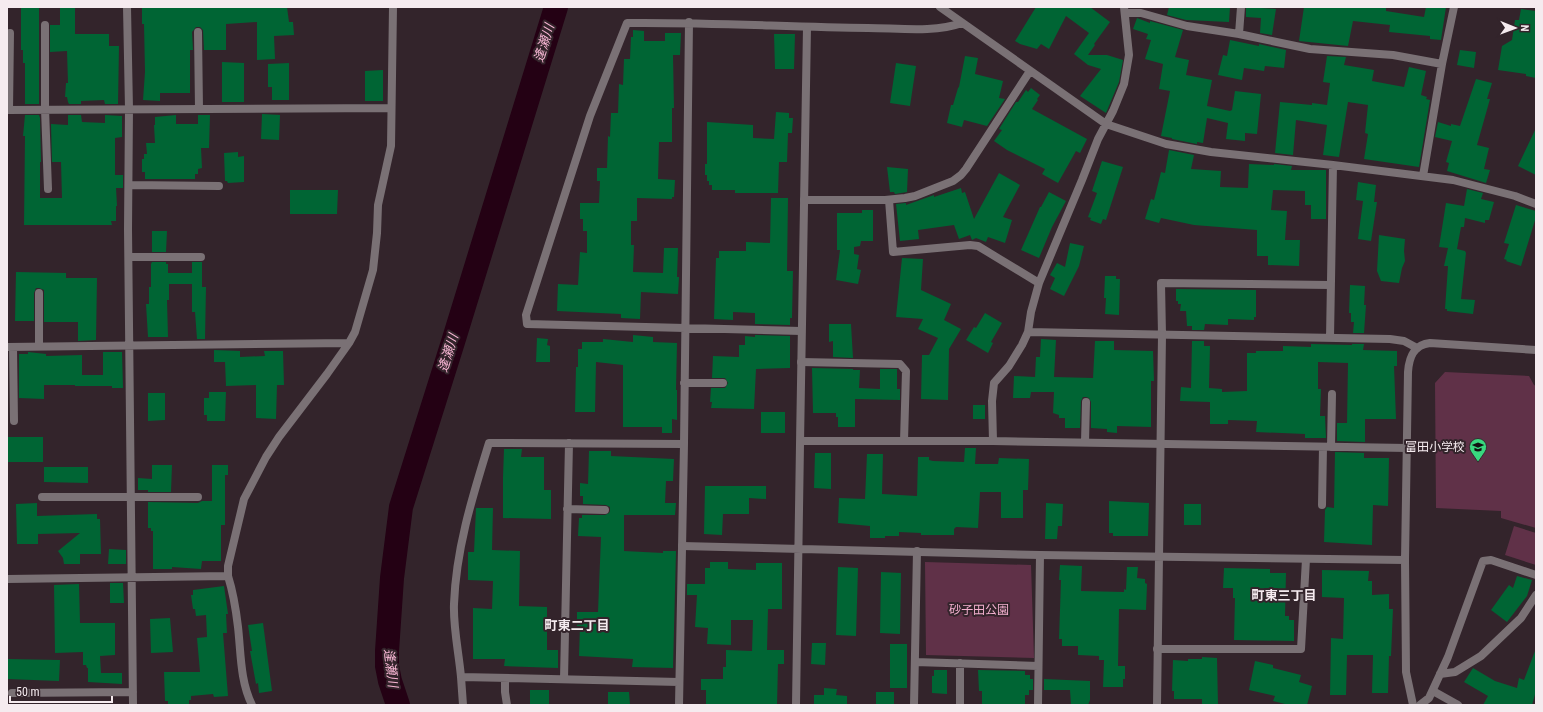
<svg xmlns="http://www.w3.org/2000/svg" width="1543" height="712" viewBox="0 0 1543 712" font-family="'Roboto Condensed','Noto Sans JP',sans-serif">
  <rect width="100%" height="100%" fill="#33242b"/>
  <path fill="#603148" d="M1445,372L1529,376L1534,385L1536,386V528L1501,518V511L1436,508L1435,383Z
    M1514,526L1536,533V565L1505,555Z
    M925,562L1031,565L1034,658L926,655Z"/>
  <g fill="none" stroke-linecap="round" stroke-linejoin="round">
    <path stroke="#240114" stroke-width="24" d="M398,705L390,681L387,666V651L392,578L401,507L453,342L556,7"/>
  </g>
  <path fill="#006534" d="M21,7H39V104H25V63H23V50H21Z
    M60,7H75V34H109V46H119L118,104H105L104,100L81,101V104H69L68,102L67,97H65L66,83H68L67,51L50,52V25H60Z
    M142,7H287L289,22H293L294,35L274,36L275,59L257,60V22L226,24V50H204L203,30L200,27H196L192,32L193,50H190V93H160V101L143,100L145,72L144,24H142Z
    M1036,7H1090L1110,22L1094,44L1095,45L1088,55H1107L1123,60L1119,82L1106,113L1080,96L1101,69L1088,65L1074,54L1089,33L1066,16L1049,49L1041,44L1037,49L1020,44L1015,41Z
    M1169,7H1230L1229,22L1186,20L1167,15Z
    M1246,7L1276,9L1272,35L1260,33L1261,18L1246,17Z
    M1304,7H1386V11L1424,17L1426,7H1446L1441,40L1430,39V36L1389,32L1390,25L1353,21L1348,46L1299,41Z
    M1521,9L1536,11V78L1526,76V74L1498,70L1502,46L1512,40L1515,20H1519Z
    M1137,18L1150,23V21L1183,30L1175,57L1189,60L1186,75L1212,80L1207,106L1230,111L1232,110L1235,91L1261,94L1257,134L1245,133V141L1226,139L1228,123L1207,118L1203,143L1197,142V144L1172,139V138L1161,136L1170,91L1159,89L1163,64L1145,59L1151,40L1146,39L1148,34L1133,29Z
    M633,30L644,31V41H665V33H681L680,55H673L674,108H672V142H659L658,179L675,180L674,197H672V199L637,198V221H631V245H634L633,272L663,273L664,248H678L677,277H679L678,294L641,292L640,319L621,318V314L557,311L558,284L578,285L580,252L587,253V231H583V219H580V203H599L600,181H597V168H607L608,136L610,137L611,113H618L619,84L623,85L624,59H630L631,37H633Z
    M774,34H795L794,69H775Z
    M1230,40L1259,46V44L1286,50L1284,68L1265,66L1264,71L1244,68L1242,80L1218,75L1223,55L1227,56Z
    M1460,50L1476,52L1474,68L1457,65Z
    M965,56L978,58L975,74L1003,81L999,98L1005,99L987,126L964,120L962,127L947,123L951,105H953L958,88L959,87Z
    M1327,56L1346,57L1344,65L1374,70L1372,81L1404,87L1409,67L1426,71L1421,95L1427,97L1426,99L1430,100L1419,167L1364,159L1368,134L1365,133L1368,105L1348,102L1339,157L1323,155L1327,125L1296,120L1293,155L1275,153L1280,102L1312,105V103L1327,105L1330,83L1323,82Z
    M222,62L244,63V102H222Z
    M289,63V100H272V87H268V64Z
    M896,63L916,66L910,106L890,103Z
    M383,70V101H365V71Z
    M1476,79L1492,83L1487,99H1490L1477,145L1489,148L1484,169L1490,170L1486,183L1447,171L1449,163L1446,162L1452,141L1435,137L1438,122L1451,126V124L1460,126Z
    M1031,88L1040,95L1037,99L1038,100L1032,109L1087,139L1080,153L1076,151L1058,183L1042,174L1045,169L1007,150L994,141L1002,130L999,129L1016,102H1018L1026,90L1028,92Z
    M776,112L789,113V118H793L792,133H788L787,162H779L778,193H735V190H712V185H709V181H707V175H705V164H707V122L753,125V138L774,139Z
    M262,114L280,115L279,140L261,139Z
    M25,115H39L40,118L41,162H40V198H62L61,162H52L51,124L68,125V115H81L82,122L105,123V115L122,116V137L115,138V175H123V188H116L117,206H116V221H111L112,225H24L25,136H23Z
    M176,115V124H198V115H210L209,148H201L202,168L198,169V174H195V179H145V172H142V159H144V154H147L146,143H155L154,125H155V117Z
    M1536,128V175L1518,166Z
    M1169,150L1194,155L1191,169L1221,171L1220,187L1248,188L1249,164L1274,165V164L1292,166L1291,170H1326V219H1311V205H1305V191L1273,190L1271,210L1287,211L1285,240H1300L1299,266L1268,265V256H1257V230L1194,225L1161,218L1159,223L1145,219L1151,199L1154,200L1161,172L1165,173Z
    M238,152V157L244,156V182L228,183L227,181H225L224,153Z
    M1102,161L1123,167L1106,220L1103,219L1101,224L1090,220L1091,218L1088,217L1097,193L1092,191Z
    M887,167L908,169L907,192L895,194L894,192H890Z
    M999,173L1020,185L1003,217L1012,220L1005,243L988,237L986,242L976,238L972,240L970,235L959,239L954,225L918,230L919,239L900,241L896,204L906,203V205L934,195V197L961,188L962,193L965,192L974,219Z
    M1358,182L1376,185L1374,202H1377L1371,241L1358,239L1363,201L1356,200Z
    M1467,189L1483,193L1481,199L1494,202L1489,220H1485V223L1465,218L1464,227H1461L1457,249L1465,251L1466,253L1461,299L1475,300L1473,314L1447,311V309H1445L1448,266H1444L1448,248L1439,247L1446,203L1464,206Z
    M290,190H338L337,214H290Z
    M1049,192L1066,201L1052,227L1039,258L1021,250L1040,207H1041Z
    M771,198H788L787,271H793L792,318H790V325L755,324V313L733,312V320L714,319L716,258H719V251H746V242L770,243Z
    M1516,205L1536,211V217L1521,266L1506,261L1507,260L1504,259L1509,244L1504,243Z
    M862,210H873V241H861L860,246L854,247V254L859,255L857,269L861,270L858,284L836,280L840,250H837V213H862Z
    M152,231H167L166,252H152Z
    M1379,235L1405,239L1404,251L1405,261L1402,268L1399,283L1381,281L1377,271Z
    M1070,243L1084,246L1079,266L1064,296L1050,289L1055,278L1050,275L1057,263L1065,267Z
    M902,258L923,259L921,290L951,304L944,320L961,329L949,349L948,400L921,399L922,355H929L938,338L918,329L923,319L896,317Z
    M152,262H166V264H168V273H192V262H202V287H206L205,339H197L195,312H192V284H169V300H167L168,337H148L146,304H149V287H151V264Z
    M16,272L66,273V278H97L96,340L78,341V322H44V290L39,288H36L34,293V321H15Z
    M1105,276H1116V279H1120L1119,315L1105,314L1106,298H1104Z
    M1350,285L1365,286L1364,305H1366L1364,333H1353L1354,322H1351V313H1349Z
    M1176,289L1256,290V317H1254V320L1228,319V325L1205,324L1204,330H1192V326H1187L1186,311H1180L1181,304H1178V301H1176Z
    M985,313L1002,323L991,342L993,343L988,353L966,340L974,327L976,328Z
    M829,324H851L853,358L833,357V341L829,342Z
    M633,335L653,337V342L677,343L676,390H677V420L672,419V433H662V427H623V365L596,362L595,412H575L576,367H578V349H582V342H603V339L633,342Z
    M755,335L790,336V368L756,369L754,409L711,408L712,402H710L711,388H725L728,383L725,378H712L713,356L739,357V345H745V336L755,337Z
    M537,338L548,339L547,345L550,346V362H536Z
    M1041,339L1056,340L1054,377L1093,378L1095,341H1114V350L1153,351L1154,381H1151V427L1117,426V433L1107,432V429L1091,428V402L1089,398L1086,397H1083L1081,401L1080,428H1065V418H1059V415L1053,413L1054,392H1031L1030,398H1013L1014,376L1035,377L1036,357H1040Z
    M1192,341H1204V346H1210L1209,388L1222,389V392L1247,391V353H1256V351H1283V346L1311,347V344L1352,345V344H1364L1363,350L1397,351V366H1394L1396,419H1365V442L1337,441V423H1347L1348,363L1318,362V389H1321L1320,416H1325L1326,438H1305V434L1256,432L1257,421L1228,420V424H1210V402L1180,401L1181,387L1191,388Z
    M214,350L240,351V357L265,356L264,351H283L284,385H277L276,419L256,418V385L226,386L225,362H214Z
    M28,352L46,354V356L82,355V375H103V352H122L123,388H112V386H75V385H44V399L19,398V354H28Z
    M812,368L853,369V370H860L859,388L880,389V369H897V389H900V400L855,399V427H838V417H836V413H813Z
    M209,392H226L225,421H207V415H204V398H209Z
    M148,393H165V420L148,421Z
    M973,405H985V419H973Z
    M761,412H785V433H761Z
    M7,437H43V462H7Z
    M965,448H976L975,464H998L999,458L1029,459L1028,490H1023V518H1001V492H980L978,528L956,527L954,529V535H921V533L899,532V536H885V538H870V526L838,523L839,498L865,499L867,454H883L882,494L917,496L918,457H929V460L933,461L964,462Z
    M504,449H522L521,457H544V490H551V519L503,518V477Z
    M589,451H611V456L674,459L673,481H666L665,503H676L675,515H624V551L663,553V551H676L673,668L632,667L633,659L579,656L580,626H577V612H598L601,537L578,536L579,518H582V515H605L609,513L610,511V507L606,505L583,504V496H580V483L588,484Z
    M1335,452L1364,453V458H1389L1388,506L1373,505L1372,545L1324,542L1325,510L1327,507L1334,508Z
    M815,453H831V489L814,488Z
    M152,465H172L171,492H148V490H138V478L152,479Z
    M212,465H228V475H225V525H221V561H202L201,569L172,567V569H153V531H151V528H148V502L198,503L202,501H212Z
    M44,467H88V483L44,482Z
    M705,486H766V499L749,498V514H723L722,535L704,534Z
    M1109,501L1149,503L1148,536H1113V533H1109Z
    M37,503V516L97,514V519H100L101,554H80V564H64L63,558L58,551L80,533L38,534V544H17L16,504Z
    M1046,503L1063,504L1062,526H1058L1057,539H1045Z
    M1184,504H1201V525H1184Z
    M476,508H493L492,550L520,551L519,606L547,607V650H558V668L504,666L505,659H473V608L492,609L493,581L468,580V552H474Z
    M109,549L126,550V564H108Z
    M710,562H728V569L756,570V563H782V609H768L767,650H784V664H778L777,705H706V690H701V679H723V667H726V650L752,651L753,620H731V645L707,644L708,628L695,627L697,595H687V584H705V568H710Z
    M1060,565L1082,566L1081,591L1124,592V589L1126,590L1127,567H1138L1137,578L1145,579V583L1147,584L1146,610L1119,609L1118,666H1125V679H1123V687H1103L1104,660H1099V656L1078,655V646H1062V639H1059L1061,580H1059Z
    M838,567L858,568L856,636L836,635Z
    M1224,568L1270,569V573H1286L1285,616H1289V620H1294V641L1234,640L1235,598H1233V588H1223Z
    M1322,570L1369,571L1368,581H1372V595L1389,594V609H1393L1391,656H1389L1388,693H1372L1373,655H1347L1346,695H1330L1331,638L1343,639L1344,598L1322,597Z
    M881,572L901,573L900,634L880,633Z
    M1517,576L1532,580L1527,596L1507,622L1491,610L1509,585L1513,588Z
    M110,583H123L124,603H110Z
    M79,584L80,623H115V655L100,656L101,673H122V684L88,682V668H87L86,665H83V652L55,653L54,585Z
    M224,586L228,614H226L227,633H223L228,696L214,697L213,694L191,696V700H189V705H168V701H165L164,672H200L197,638L207,637L206,615L196,616L195,609H193L191,595H193V590Z
    M170,618L173,652L151,653L150,619Z
    M263,623L272,691L259,693L258,683L256,684L250,651H252L248,625Z
    M812,643H826L825,665L811,664Z
    M890,644H907V688H890Z
    M1535,651L1536,652V691L1532,705H1483L1488,696L1464,682L1473,668L1495,681L1517,688L1519,678L1524,680Z
    M1202,657L1217,658L1218,705H1202V699H1174V691H1172L1173,660L1188,661V659H1202Z
    M7,659L60,660L59,681L7,679Z
    M1255,661L1273,665V668L1301,675L1299,682L1312,686L1307,705H1285V704L1273,701L1275,696L1249,690Z
    M934,670H947V694L932,693V676H934Z
    M978,670L1025,671V675H1030V679H1033V690H1029V695H1025V705H982V691H979Z
    M1044,679L1090,681V700L1088,705H1071L1070,690H1044Z
    M824,688L837,689L836,695L847,696V705H814V695H824Z
    M530,690H549V705H530Z
    M608,692H629L630,705H608Z
    M876,692H894V705H876Z"/>
  <g fill="none" stroke-linecap="round" stroke-linejoin="round">
    <path stroke="#7a7175" stroke-width="8" d="M127,7L129,109L128,229L133,705
      M940,7L1106,124L1166,144L1211,152L1333,165L1453,180L1515,196L1536,204
      M1125,13H1141L1187,26L1239,34L1310,49L1393,55L1442,64
      M45,25V109L48,189
      M198,32L199,109
      M1239,34L1241,7
      M7,110L391,108
      M9,110L10,33
      M1423,176L1442,64L1454,7
      M129,185L219,186
      M804,200H885L905,198L915,196L953,181L961,175L966,169L1030,71
      M889,200L893,252L970,245L978,246L1039,283
      M129,257H201
      M801,331L527,324L526,315L590,116L627,23C707,22 787,27 868,28C897,28 934,33 962,23
      M1028,332L1390,339L1404,341L1417,348
      M1162,335L1161,283L1330,285
      M1330,338L1333,165
      M39,346V293
      M7,347L349,343L355,332L373,270L377,233L378,205L391,146L393,7
      M13,347L14,421
      M801,362L900,364L906,371L904,441
      M684,383H723
      M801,441H993L992,401L994,383L1009,366L1022,345L1028,332L1031,312L1039,283L1082,180L1098,139L1113,111L1124,84L1129,55L1124,7
      M993,441L1407,448
      M1085,442L1086,402
      M1331,447L1332,394
      M42,497H198
      M1322,505L1323,447
      M567,509L605,510
      M228,576V566L244,499L266,457L279,437L327,374L349,343
      M7,579L228,576C233,592 236,610 238,627C241,653 240,681 252,705
      M1157,649H1301L1306,559
      M915,662L1038,666
      M1440,674L1455,672L1481,656L1521,618L1536,595
      M461,677L463,705
      M505,678V692L507,705
      M564,679L569,443
      M679,682L461,677C459,654 453,627 454,604C456,548 473,495 489,443L684,444
      M1433,691L1458,705
      M12,693L133,692
      M679,705L684,444L689,22
      M914,705L917,551
      M960,705V663
      M1038,705L1040,555
      M1420,705L1429,698L1448,657L1483,561L1491,560L1536,575"/>
    <path stroke="#7a7175" stroke-width="8" d="M682,546L1040,555L1405,560
      M796,705C800,479 802,253 807,27
      M1157,705L1162,335
      M1413,705L1406,672L1405,560L1408,372C1409,358 1413,345 1430,343L1536,350"/>
  </g>
  <defs>
    <symbol id="school-pin" viewBox="-11 -11 22 30"><path d="M0 17L-7.5 6A9.5 9.5 0 1 1 7.5 6Z" fill="#39d87f" stroke="#33242b"/><path d="M0-5L7-2L0 1L-7-2ZM-4 1L0 2.5L4 1V4Q0 6-4 4Z" fill="#111"/></symbol>
  </defs>
  <g fill-rule="evenodd">
    <use href="#school-pin" x="1468" y="437" width="20" height="27"/>
  </g>
  <g text-anchor="middle" dominant-baseline="central" stroke-width="4" stroke-linejoin="round" paint-order="stroke">
    <g font-size="12" fill="#f5ebef" stroke="#33242b" text-anchor="end">
      <text x="1465" y="447">富田小学校</text>
    </g>
    <g font-size="12" fill="#f3b0cf" stroke="#33242b">
      <text x="979" y="610">砂子田公園</text>
    </g>
    <g font-size="13" font-style="italic" fill="#f8b6d4" stroke="#33242b">
      <text transform="translate(544 43) rotate(-73)">逢瀬川</text>
      <text transform="translate(448 353) rotate(-73)">逢瀬川</text>
      <text transform="translate(391 668) rotate(83)">逢瀬川</text>
    </g>
    <g font-size="13" font-weight="bold" fill="#f5ebef" stroke="#33242b">
      <text x="1284" y="595">町東三丁目</text>
      <text x="577" y="625">町東二丁目</text>
    </g>
  </g>
  <rect width="1543" height="712" fill="none" stroke="#f5ebef" stroke-width="16"/>
  <g transform="translate(1515 28) rotate(91)" stroke="#33242b" stroke-width="3" paint-order="stroke">
  <path d="M0-3L7 15L0 10L-7 15Z" fill="#f5ebef"/>
  <text y="-6" font-size="11" font-weight="bold" text-anchor="middle" fill="#f5ebef">N</text>
  </g>
  <path d="M10 696v6h102v-6" fill="none" stroke="#f5ebef" stroke-width="2"/>
  <text x="16" y="696" font-size="12" fill="#f5ebef" stroke="#33242b" stroke-width="3" paint-order="stroke">50 m</text>
</svg>
